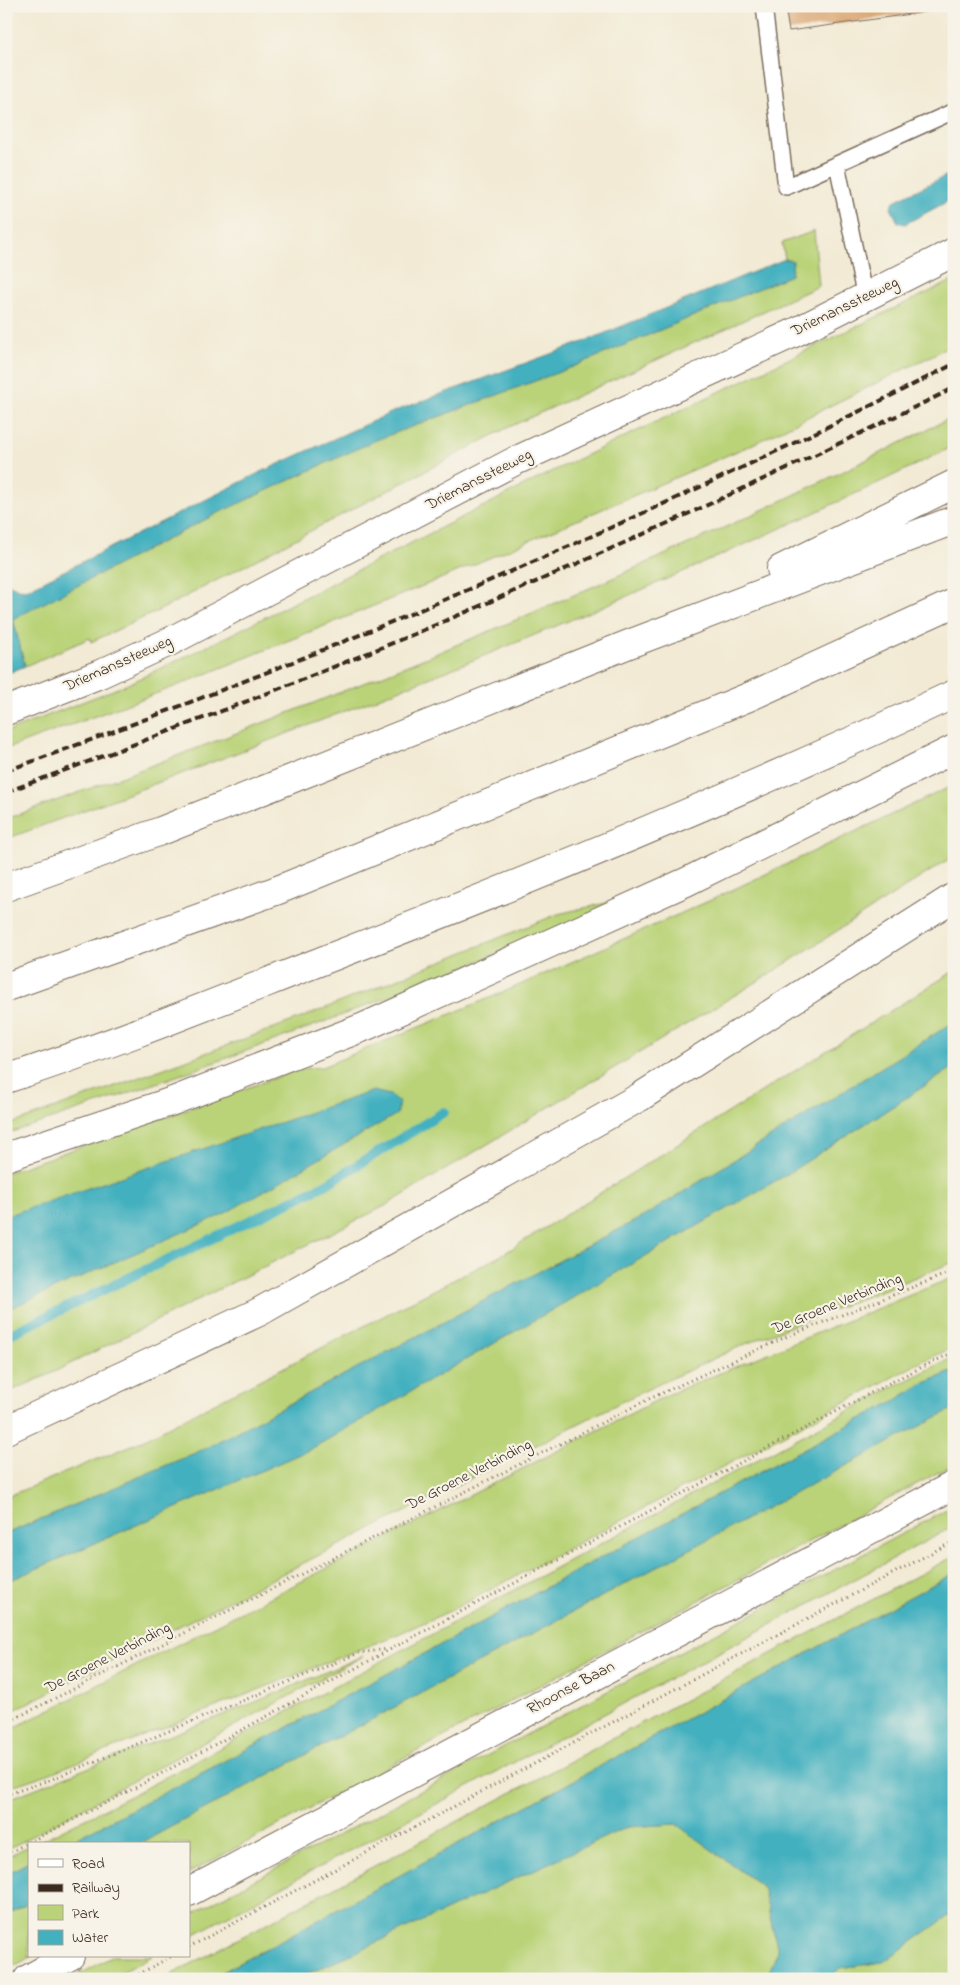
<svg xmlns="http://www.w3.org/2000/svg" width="960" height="1985" viewBox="0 0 960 1985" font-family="'Indie Flower',sans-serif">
  <rect width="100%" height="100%" fill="#f7f3e8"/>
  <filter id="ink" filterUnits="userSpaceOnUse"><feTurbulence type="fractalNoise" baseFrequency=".02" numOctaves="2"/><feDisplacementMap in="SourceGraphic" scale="10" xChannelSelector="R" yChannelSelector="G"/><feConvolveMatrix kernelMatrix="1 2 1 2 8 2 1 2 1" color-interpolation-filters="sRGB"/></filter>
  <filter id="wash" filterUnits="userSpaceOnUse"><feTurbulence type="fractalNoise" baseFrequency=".0096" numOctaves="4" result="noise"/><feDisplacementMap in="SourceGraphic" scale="20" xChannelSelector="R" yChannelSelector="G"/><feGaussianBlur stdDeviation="1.12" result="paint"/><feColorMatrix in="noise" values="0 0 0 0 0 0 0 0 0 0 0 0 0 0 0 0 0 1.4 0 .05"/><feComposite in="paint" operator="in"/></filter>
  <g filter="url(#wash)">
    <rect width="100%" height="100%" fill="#f2ead4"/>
    <path fill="#bad378" stroke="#7a7e4b" d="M814,231L819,286L507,428L162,609L91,642L90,638L25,666L13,619L218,513L376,440L570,368L791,275L793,261L785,259L782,243Z
      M954,280V343L933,355L751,445L445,577L174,687L6,749V732L128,684L218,641L553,471Z
      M954,416V446C647,598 327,721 6,839V819C328,703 649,572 954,416Z
      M954,785V856L765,977L385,1206L48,1375L6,1393V1173L300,1069L322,1067L504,992L711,900Z
      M632,897C427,985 219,1065 6,1134V1126L296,1020L558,914Z
      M954,971V1022L648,1214L202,1450L6,1534V1497L137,1443L500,1256Z
      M954,1067V1262L743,1345L629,1398L6,1714V1582L311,1449L784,1176Z
      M954,1277V1347L921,1362L450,1611L398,1634L48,1774L6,1788V1732L669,1394Z
      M954,1357V1371L922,1384L893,1402C615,1546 344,1702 65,1844H34L136,1793L891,1388Z
      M954,1408V1464L189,1873V1844H139Z
      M954,1506V1526L189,1937V1915Z
      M954,1556V1573L210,1979H163Z
      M363,1656L6,1850V1800L258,1701Z
      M676,1824L763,1887L778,1951L766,1979H297L627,1827Z
      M29,1846V1862L6,1874V1857Z
      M29,1903V1956H33L6,1970V1915Z
      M954,1912V1979H828L840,1968L883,1962Z
      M113,1956H152L110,1979H71Z"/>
    <path fill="#42b0bf" stroke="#3e6d6e" d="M954,172V198L905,224L898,222L891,208L894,201Z
      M785,259L793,261L791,275L570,368L376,440L218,513L13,619L25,666L6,674V573L8,584L18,589L26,590L259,473L395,411L586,341Z
      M954,1022V1067L784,1176L311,1449L6,1582V1534L202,1450L648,1214Z
      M373,1091L390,1095L399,1102L397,1114L224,1214L6,1310V1216Z
      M954,1371V1408L139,1844H65C344,1702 615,1546 893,1402L922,1384Z
      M954,1573V1612L951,1614L954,1634V1912L883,1962L840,1968L828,1979H766L778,1951L763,1887L676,1824L627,1827L297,1979H210Z
      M29,1862V1903L6,1915V1874Z"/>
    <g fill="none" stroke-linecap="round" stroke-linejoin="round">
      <path stroke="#42b0bf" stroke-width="10" d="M6,1336L325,1185L444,1112"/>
    </g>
    <g id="blocks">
      <path fill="#daa672" d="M785,6H954V8L789,31Z"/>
    </g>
  </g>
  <g filter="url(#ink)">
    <use href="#blocks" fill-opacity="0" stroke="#7b6d5e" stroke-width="1"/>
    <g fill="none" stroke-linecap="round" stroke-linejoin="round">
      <defs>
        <path id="lane" d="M764,6L786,187L954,111
          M837,164L865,298"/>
        <path id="secondary" d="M6,711L100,674L169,642L515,461L796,332L954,252
          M189,1892L954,1485
          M28,1979L70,1956"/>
        <path id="highway" d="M781,569L954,484
          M6,887L161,831L629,644L954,520
          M6,987L278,890L751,696L954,603
          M6,1079C114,1044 219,1001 324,960C537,878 747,791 954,694
          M6,1157L173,1101L364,1027L686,882L954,749
          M6,1430L259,1312L640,1097L954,897"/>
      </defs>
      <use href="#lane" stroke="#7b6d5e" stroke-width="18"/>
      <use href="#secondary" stroke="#7b6d5e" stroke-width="30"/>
      <use href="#highway" stroke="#7b6d5e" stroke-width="30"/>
      <path stroke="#7b6d5e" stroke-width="3" stroke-dasharray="1 4" stroke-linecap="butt" d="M6,1723L649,1399L788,1336L954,1271
        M6,1795L52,1779L359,1653L388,1649
        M6,1854L131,1790L391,1649L899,1378L954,1352
        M189,1947L954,1541
        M130,1979L172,1956
        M946,1979L954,1970"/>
      <use href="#lane" stroke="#fff" stroke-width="15"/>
      <use href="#secondary" stroke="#fff" stroke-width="28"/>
      <use href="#highway" stroke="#fff" stroke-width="28"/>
      <path stroke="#3b2a1e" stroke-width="4" stroke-dasharray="8 4" stroke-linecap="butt" d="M6,771C329,654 647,520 954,364
        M6,792C147,740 288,687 426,629C604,554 780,473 954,388"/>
    </g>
  </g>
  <g text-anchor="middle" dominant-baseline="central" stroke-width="4.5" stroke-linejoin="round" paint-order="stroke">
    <g font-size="16" fill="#3b2a1e" stroke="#f7f3e8">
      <text transform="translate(845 307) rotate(-26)">Driemanssteeweg</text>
      <text transform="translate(479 480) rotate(-27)">Driemanssteeweg</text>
      <text transform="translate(118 664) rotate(-24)">Driemanssteeweg</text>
      <text transform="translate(837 1304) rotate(-22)">De Groene Verbinding</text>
      <text transform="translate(469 1475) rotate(-27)">De Groene Verbinding</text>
      <text transform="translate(108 1658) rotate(-27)">De Groene Verbinding</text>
      <text transform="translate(571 1688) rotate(-28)">Rhoonse Baan</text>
    </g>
  </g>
  <rect width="960" height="1985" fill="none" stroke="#f7f3e8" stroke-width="25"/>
  <rect x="28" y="1842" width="162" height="115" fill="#f7f3e8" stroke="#aca397"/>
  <rect x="38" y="1859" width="25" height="8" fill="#ffffff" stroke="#aca397"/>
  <text x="72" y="1868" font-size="15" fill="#3b2a1e">Road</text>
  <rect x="38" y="1884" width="25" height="8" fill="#3b2a1e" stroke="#aca397"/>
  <text x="72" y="1892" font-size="15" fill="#3b2a1e">Railway</text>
  <rect x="38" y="1905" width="25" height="15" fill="#bad378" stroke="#aca397"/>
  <text x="72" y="1918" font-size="15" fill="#3b2a1e">Park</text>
  <rect x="38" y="1930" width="25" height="15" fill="#42b0bf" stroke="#aca397"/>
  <text x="72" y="1942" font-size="15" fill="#3b2a1e">Water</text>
</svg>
